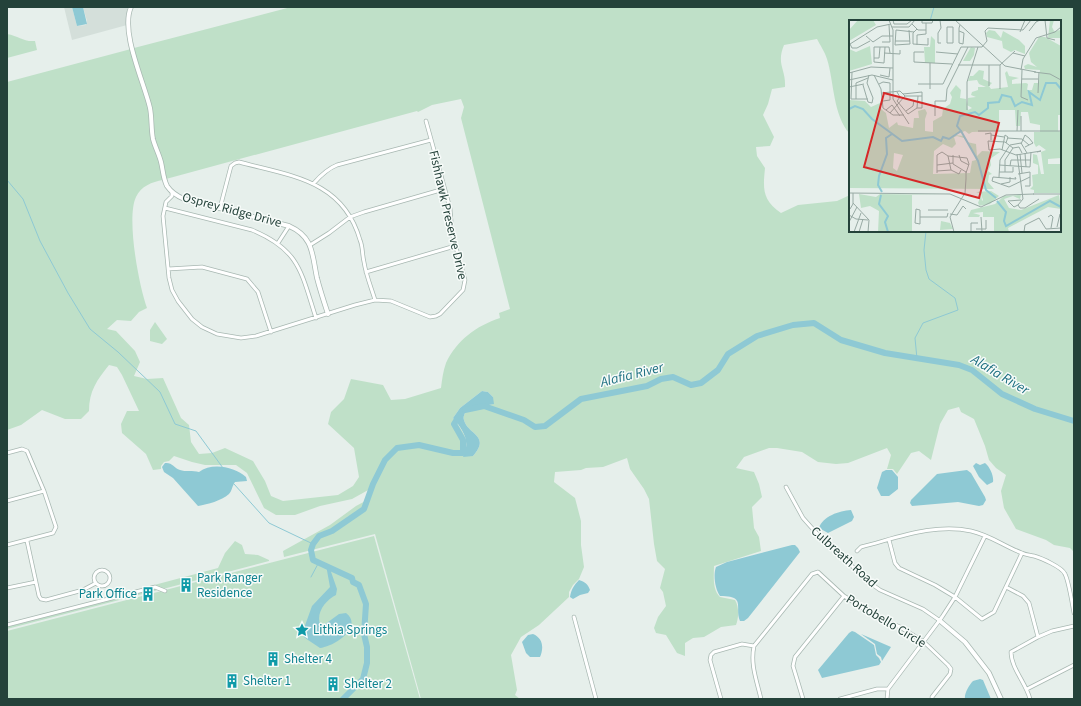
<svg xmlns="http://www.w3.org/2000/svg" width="1081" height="706" viewBox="0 0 1081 706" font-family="'Source Sans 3',sans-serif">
  <rect width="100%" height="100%" fill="#e6efeb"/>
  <path fill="#d4dfda" d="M64,7H72L77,26L86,25L87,21L83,7H127V25L72,40Z"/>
  <path fill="#bfe0c8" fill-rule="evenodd" d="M291,7H1074V552L1070,548L1054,545L1046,540L1016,529L1004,508L1001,491L1006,475L996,468L989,460L985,446L974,419L961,412L959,407L948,410L940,424L931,460L919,451L911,453L897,474L893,469H887L891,455L887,448L848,463L836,464L818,462L802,452L777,448H769L744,457L736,468L754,472L759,484L762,497L752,507L754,528L759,537L761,551L714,566C714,576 712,589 720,597L735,600C739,606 739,618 736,625L721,627L704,637L693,638L685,643V656L677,653L666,635L656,633L654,628L658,617L666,606L663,592L660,588L665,569L657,561L654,544L649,499L644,489L630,469L627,458L603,467L586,468L581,470L555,472L554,482L575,498L581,521V545L584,567L579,579L573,585L569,592V597L539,625L521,637L511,655L517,690L515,695L520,699H421L375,534L284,557L283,551L330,525L356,506L371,498L370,489L352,499L320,506L295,515H276L264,508L247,473L236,465H205L192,462L174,456L169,461L164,462L161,466V469L153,470L146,454L122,433L121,424L127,411H139L122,375L117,367L109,365C97,380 89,391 89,411L81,419H65L42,410L21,425L7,430V82L131,49L149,110L151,139L160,163L163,180C152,182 141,186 136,197C126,218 139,286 147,308L139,312L131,321L117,320L107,329L116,331L135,351L140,362L134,376L147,379L163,378L181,418L189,425L191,442L199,454L212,453L225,448L253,461L265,481L271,496L283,501L338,495L353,486L359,477L354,448L328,424L331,412L344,399L351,379L383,385L391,400L405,399L441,388C442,380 443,371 446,363C457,340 476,326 500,318L499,313L510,309L461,118L464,107L461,99L432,105L418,112L417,111L166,179L163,162L154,138L152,110L146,87L138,63L134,48ZM850,21H1060V231H850V195L837,201L798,205L781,213C762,200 763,189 765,168L757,156L756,147L770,146L774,137L763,115L768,104L772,89L785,87C786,69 776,64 784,45L817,39C820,45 825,52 827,59C834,81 833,116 850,134ZM482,391L488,392L493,397V404L473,408L465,413C464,415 463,418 464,420C468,435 491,435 473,456H463C471,441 463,431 453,418L460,408Z
    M7,34C19,36 23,42 35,41L37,50L7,58Z
    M155,322L167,339L162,344L150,341V330Z
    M374,536L420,699H7V631Z
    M235,541L242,545L245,554L258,555L269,560V561L163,589L154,585L68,608L218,568L225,553Z
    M155,589L158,590L7,629V627Z"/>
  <path fill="#8ec9d4" d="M72,7H83L87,24L77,26Z
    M482,391L488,392L493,397L494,404L473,408L465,413C464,415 463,418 464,420C468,435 491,435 473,456L463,457C471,441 463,430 453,418L460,408Z
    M165,463C172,462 174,468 180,470C185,472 193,470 199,472C212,462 235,467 246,477L247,481L235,482C232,486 232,491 229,494C221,501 208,504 198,506L173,478L164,472L162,467Z
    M976,463L980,465L985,463C990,467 994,476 993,482L987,485L979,477L973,466Z
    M886,470H892L898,477V489L889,496H881L877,488L882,472Z
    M967,470L971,473L985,497L986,500L983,505L979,506L958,502L912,506L910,503L911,500L937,474Z
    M851,510L854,517L852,521L828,533L819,528C823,516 839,511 851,510Z
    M792,545H795L798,548L800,552L748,618L744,621H740C734,607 747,596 720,596C715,589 713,575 716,567L727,562Z
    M326,565L329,566L337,589L336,595C326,600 316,612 320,624L324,625L339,614L346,613C364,627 334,647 320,648L308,640L304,637L303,631L312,606L330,587Z
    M579,580C585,582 588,584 590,590L588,593L580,595L573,599L570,597C571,590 574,585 579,580Z
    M852,631L855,632L874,645L876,655L879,658L881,662L879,665L822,678L818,670L849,633Z
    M533,634C543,638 544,648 540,657H530L526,653L522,642L528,635Z
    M861,634L891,647L882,661L881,657L877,654L875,644Z
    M980,679L983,680L991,699H965C964,694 969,685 973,681C975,680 978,680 980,679Z"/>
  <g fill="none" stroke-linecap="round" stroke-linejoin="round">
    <path stroke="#8ec9d4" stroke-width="1" d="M930,21L934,7
      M7,180L23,199L40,241L68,293L90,329L118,352L160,392L175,424L196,431L223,468
      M917,359L915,338L923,323L958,310L955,298L929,279L926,270L924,250L926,231
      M234,484L269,523L313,544
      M311,577L319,562"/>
    <path stroke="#8ec9d4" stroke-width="6" d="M465,410L484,406L524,420L535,427L545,426L581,399L647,386L661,379L673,377L691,385L701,383L718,370L728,354L757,336L793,325L814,323L841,340L885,353L959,365L972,370L1002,394L1035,409L1074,421
      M343,699L363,679L367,663V647L364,634L366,604L359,585L353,582L352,578L313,560L311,550L313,544L319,536L332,531L364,509L373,484L385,460L397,448L419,445L453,453H463V440L454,424L459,416"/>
    <defs>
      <path id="minor" d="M314,183C321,175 327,169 337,165L431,140
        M172,192V196L166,202L163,216L169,278L172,290L178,301L192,319L202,327L217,334L241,338L256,336L355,305L375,300L391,301L430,317L436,316L440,314L463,290L465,280L452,233L450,208L426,121
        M165,208L252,230C300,250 301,272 316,318
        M220,208L231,166L235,163L239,162C291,176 343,180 360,240C363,247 362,254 364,262C366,275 371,287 375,300
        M278,243L289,226
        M310,245L329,233L350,217L364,212L444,189
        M168,269L202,267L247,279L258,292L271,332
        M366,272L455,246
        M7,453L22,449L27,451L44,491L56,527L53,533L7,545
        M786,487L803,518L811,527L823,540L834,547L843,558L873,585L880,590L923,609L939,620
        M7,501L44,491
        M889,540L895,563L899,568L935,585L955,597L982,619L994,612L1022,553
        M27,541L39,596L41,599L46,600L83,590L96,583
        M857,551L861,547C897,538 934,523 971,531C990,535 1005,547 1022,553C1026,555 1030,555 1034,556C1041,558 1062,567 1065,574C1069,582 1072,603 1074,613
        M94 578a8 8 0 1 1 16 0a8 8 0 1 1-16 0Z
        M1006,587L1023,596L1029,603L1038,637
        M7,588L36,582
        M574,617L596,699
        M7,625L155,587L165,591
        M1027,689L1074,665
        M721,699L710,660L711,655L714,652L742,644L754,646
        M761,699C757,681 750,665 754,646L812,574L818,572L844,596L877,617L900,627L924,642L948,665L951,669L950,674L932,697V699
        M803,699L793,666L795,657L844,596
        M840,699L877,689H888
        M887,699L888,689L942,617L955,597L985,536
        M1030,699C1026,683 1011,668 1011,652L1038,637L1052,631L1074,626"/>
      <path id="tertiary" d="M131,7C120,32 144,82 150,108C152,118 151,129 153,139C155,147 159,154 161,162C163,170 163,178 167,186C171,192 177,196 184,199L289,226C314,237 312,255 317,278C320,290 324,302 328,314
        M939,620L965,642L989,673L1001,699"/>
    </defs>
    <use href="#minor" stroke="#a8b8b2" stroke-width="4.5"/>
    <use href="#tertiary" stroke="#a8b8b2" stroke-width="5.5"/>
    <use href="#minor" stroke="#fff" stroke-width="3"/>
    <use href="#tertiary" stroke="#fff" stroke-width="4"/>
  </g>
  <defs>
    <symbol id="building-bare" viewBox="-9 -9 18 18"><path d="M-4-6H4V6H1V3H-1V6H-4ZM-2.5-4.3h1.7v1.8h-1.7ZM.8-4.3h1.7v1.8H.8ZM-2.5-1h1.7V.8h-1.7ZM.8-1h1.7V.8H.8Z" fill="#0f9aa8" stroke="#f7fbf9" stroke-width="2.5" paint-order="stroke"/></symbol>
    <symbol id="sight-bare" viewBox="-9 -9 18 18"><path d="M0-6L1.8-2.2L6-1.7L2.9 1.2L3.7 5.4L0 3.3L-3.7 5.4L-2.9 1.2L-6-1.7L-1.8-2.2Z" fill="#0f9aa8" stroke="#f7fbf9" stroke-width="2.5" paint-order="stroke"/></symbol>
  </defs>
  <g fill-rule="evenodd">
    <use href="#building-bare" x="176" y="575" width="20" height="20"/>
    <use href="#building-bare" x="138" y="584" width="20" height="20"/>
    <use href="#sight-bare" x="292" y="620" width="20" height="20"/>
    <use href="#building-bare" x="263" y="649" width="20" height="20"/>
    <use href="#building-bare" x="222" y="671" width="20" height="20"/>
    <use href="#building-bare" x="323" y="674" width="20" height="20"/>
  </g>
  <g text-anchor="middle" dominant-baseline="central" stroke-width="3" stroke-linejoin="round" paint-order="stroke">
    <g font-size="13" fill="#24423a" stroke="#f7fbf9">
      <text transform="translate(232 210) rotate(15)">Osprey Ridge Drive</text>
      <text transform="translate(448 215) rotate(77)">Fishhawk Preserve Drive</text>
      <text transform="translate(844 557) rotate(42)">Culbreath Road</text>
      <text transform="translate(886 621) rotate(31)">Portobello Circle</text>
    </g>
    <g font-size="13" fill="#0d838f" stroke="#f7fbf9" text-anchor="start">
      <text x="197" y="578">Park Ranger<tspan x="197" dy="15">Residence</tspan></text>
      <text x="137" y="594" text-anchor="end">Park Office</text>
      <text x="313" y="630">Lithia Springs</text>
      <text x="284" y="659">Shelter 4</text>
      <text x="243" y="681">Shelter 1</text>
      <text x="344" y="684">Shelter 2</text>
    </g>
    <g font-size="14" font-style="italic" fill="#1c6f80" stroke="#f7fbf9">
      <text transform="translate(632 375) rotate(-14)">Alafia River</text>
      <text transform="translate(1000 375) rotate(31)">Alafia River</text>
    </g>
  </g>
  <g transform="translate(849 20)">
    <rect width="212" height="212" fill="#e6efeb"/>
    <path d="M9,0H24L27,5L0,21V10ZM201,0H205L203,7L205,11L212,10V18H199ZM140,10L146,11L152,18L154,11L170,20L176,26V34L166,30L162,32L154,28L153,21L138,17L137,13ZM82,16L86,20V43H76L75,27H81ZM190,17H196L212,26V95H209V111L212,112V138L199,139V144H212V173H185V170L181,169L184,166L183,155L189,154V145L184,143V134L188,135L192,154H195L192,132L197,130L190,125L187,127L185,123V112H191V105L181,103L179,92H172L171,106H167L166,90H150V111L123,112L120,114L116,111L105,115L115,116L118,122L127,124L128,136L133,131L151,132L141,139L142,145L139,151L143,154L140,155L139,162L145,169L0,168V80L16,81L22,87L31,83L32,89L37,93L40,108L48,102L49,105L64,108L65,98H70L69,91L76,89L78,93L76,99V111L84,112V101L93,96L94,89L101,84L103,77L101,73L107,65L112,70L111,78L117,79L119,90L123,88L118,85L119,78L127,77L122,75L123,72L129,70V67H137L130,64L128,60L119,61L121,56H124L130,50L135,51L134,59L143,63L140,66L142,69L159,67L156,53L158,51L160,56L170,58L163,60V64L177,63L179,64L178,70H183L185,63H190L191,50L176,49L175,46L179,44L188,47L182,42L180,33ZM108,116L115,118L126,134L127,140L123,141L121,153L84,154L85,131L94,124L103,128L107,124L105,117ZM45,133L54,135L48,151L44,148ZM21,26L23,44L0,51V29L7,32ZM122,27L126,28L125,35L121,41H114ZM142,171L150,176L141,184L129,186H131L129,183L132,175L133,181L134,180L132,174L127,172ZM10,174L27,177L31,174L92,175H63V212H29L30,191L21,186L12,188ZM172,175L171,179L164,176L155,179L160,188L172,190L210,175L212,189L199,187L159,208L160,212H145V197H134V192L124,193L131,195L130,197H119L122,190L146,184L155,176ZM92,201L101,203L104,209L91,210Z" fill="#bfe0c8" fill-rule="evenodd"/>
    <path fill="none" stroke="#8ec9d4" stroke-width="2" d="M0,89L6,86L14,89L23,99L53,121L84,117L92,121L94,117L100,119L112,111L108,106L111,96L126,92L130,95L139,88V83L150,82L153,75L162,77L166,86L173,82L183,85L180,72L191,80L197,63H207L212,69M112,111L129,141L137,170L147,178M33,172L29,165L30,156L38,134L37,118L43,114M32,175L30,184L39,196L36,202L39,212M148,181L157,192L155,201L157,206L201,181L212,187"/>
    <path fill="none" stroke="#98aaa4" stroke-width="1" d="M40,0L44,10V79L60,104M44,0L45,4H58L63,0M73,0V3H83L84,0M91,0L92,8L89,13V23H92M106,0L156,46L187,52M196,0L198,18L206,20M63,4L69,10H77M43,7H60L66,0M98,7H104V23H98ZM68,9L64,13V24L79,25V18M110,11L115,13L114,24L110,23V8L111,5M180,11L187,2L191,0M171,12L176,0M17,16L24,22L33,16H44M21,21L8,28H3L1,24L28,7L42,4M46,21H61M33,22H41L40,5M46,25L47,10L65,12M46,25L61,24L60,10M68,25V15L77,14V3M36,27L35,43L25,42V27H40L41,33M75,32H65V42L103,44M87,32L109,34M35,33L51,34V30M164,33L176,36M25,38H30L31,27M109,45H151M140,45V66M172,50L174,39L187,18L206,12L212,7M173,50L172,77L179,80M3,52L2,79H19M185,52L201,54L212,60M0,53L22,47L44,48M25,55L32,69L34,88L44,95H55M31,55L40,57L41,48M173,59H189M0,60L23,55L44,60M30,64L34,62L41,63V80L34,81M69,64H94L112,27H133L138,21L136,11L139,8L174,10L182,0M14,65L19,82L23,83L24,78L18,63L20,55M0,67L15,64M81,69V43M151,69V45L166,31M48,72L51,77L48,81L59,94L68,88L69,76M33,73L51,71L56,76H73M189,73L190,52M54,74L73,72V88H68M7,79V63L19,58M37,90L43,85L51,96M118,90V62L129,27M57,91L64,86L65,80M41,93L56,76M86,96V81H97L98,69L119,27M129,111H212M168,111L169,90M172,111V96M136,114L142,113V120M142,115L155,117M158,118L173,119L180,125M172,124L176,115L180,118L184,123L176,127M164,128L156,122L139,121L140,130L151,129L167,135L192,131L188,132M153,130L156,115L159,117L157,123M176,133L177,147M168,134L174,179L169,185L165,187L159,181L172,180M171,134L173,153M104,135V144L117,152V159L116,173L101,197L105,212M110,135L112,141L120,145M99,136L102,150L110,154L112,150M88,145L104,143M150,145L181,147L182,132M161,146L162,140H182M88,151L102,150M150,152H164V147M156,152V140L164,128L170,127L173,133M88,153V135L93,132L99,136L118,138L120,144L117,153M169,154L181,152V166H176M150,157L151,140L161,125L172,123L178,133M166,157L167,159L144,157L143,161L160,167L181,157M152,164L161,162V157M0,173L101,174L132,187L157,175L185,174M184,174H212M4,183L20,200L19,212M169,185L171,188H176L190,179M1,189L4,184V173M67,189L71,190V204L66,203ZM79,190H99M101,194L108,195L114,186L117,189M0,195L7,199L19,200M71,197H98L99,193M132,197L133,212M199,197L202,195L204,197L202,208M0,202L8,187M208,207L211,194M127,209H137V200M5,212L12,193M10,212L14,199M122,212V203H129M175,212L176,205L190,198L197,209L212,208"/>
    <path fill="#d62828" fill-opacity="0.15" stroke="#d62828" stroke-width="2" d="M35,73L150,103L130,178L15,147Z"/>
    <rect width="212" height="212" fill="none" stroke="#24423a" stroke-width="2"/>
  </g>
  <rect width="1081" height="706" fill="none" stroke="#24423a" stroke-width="16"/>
</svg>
